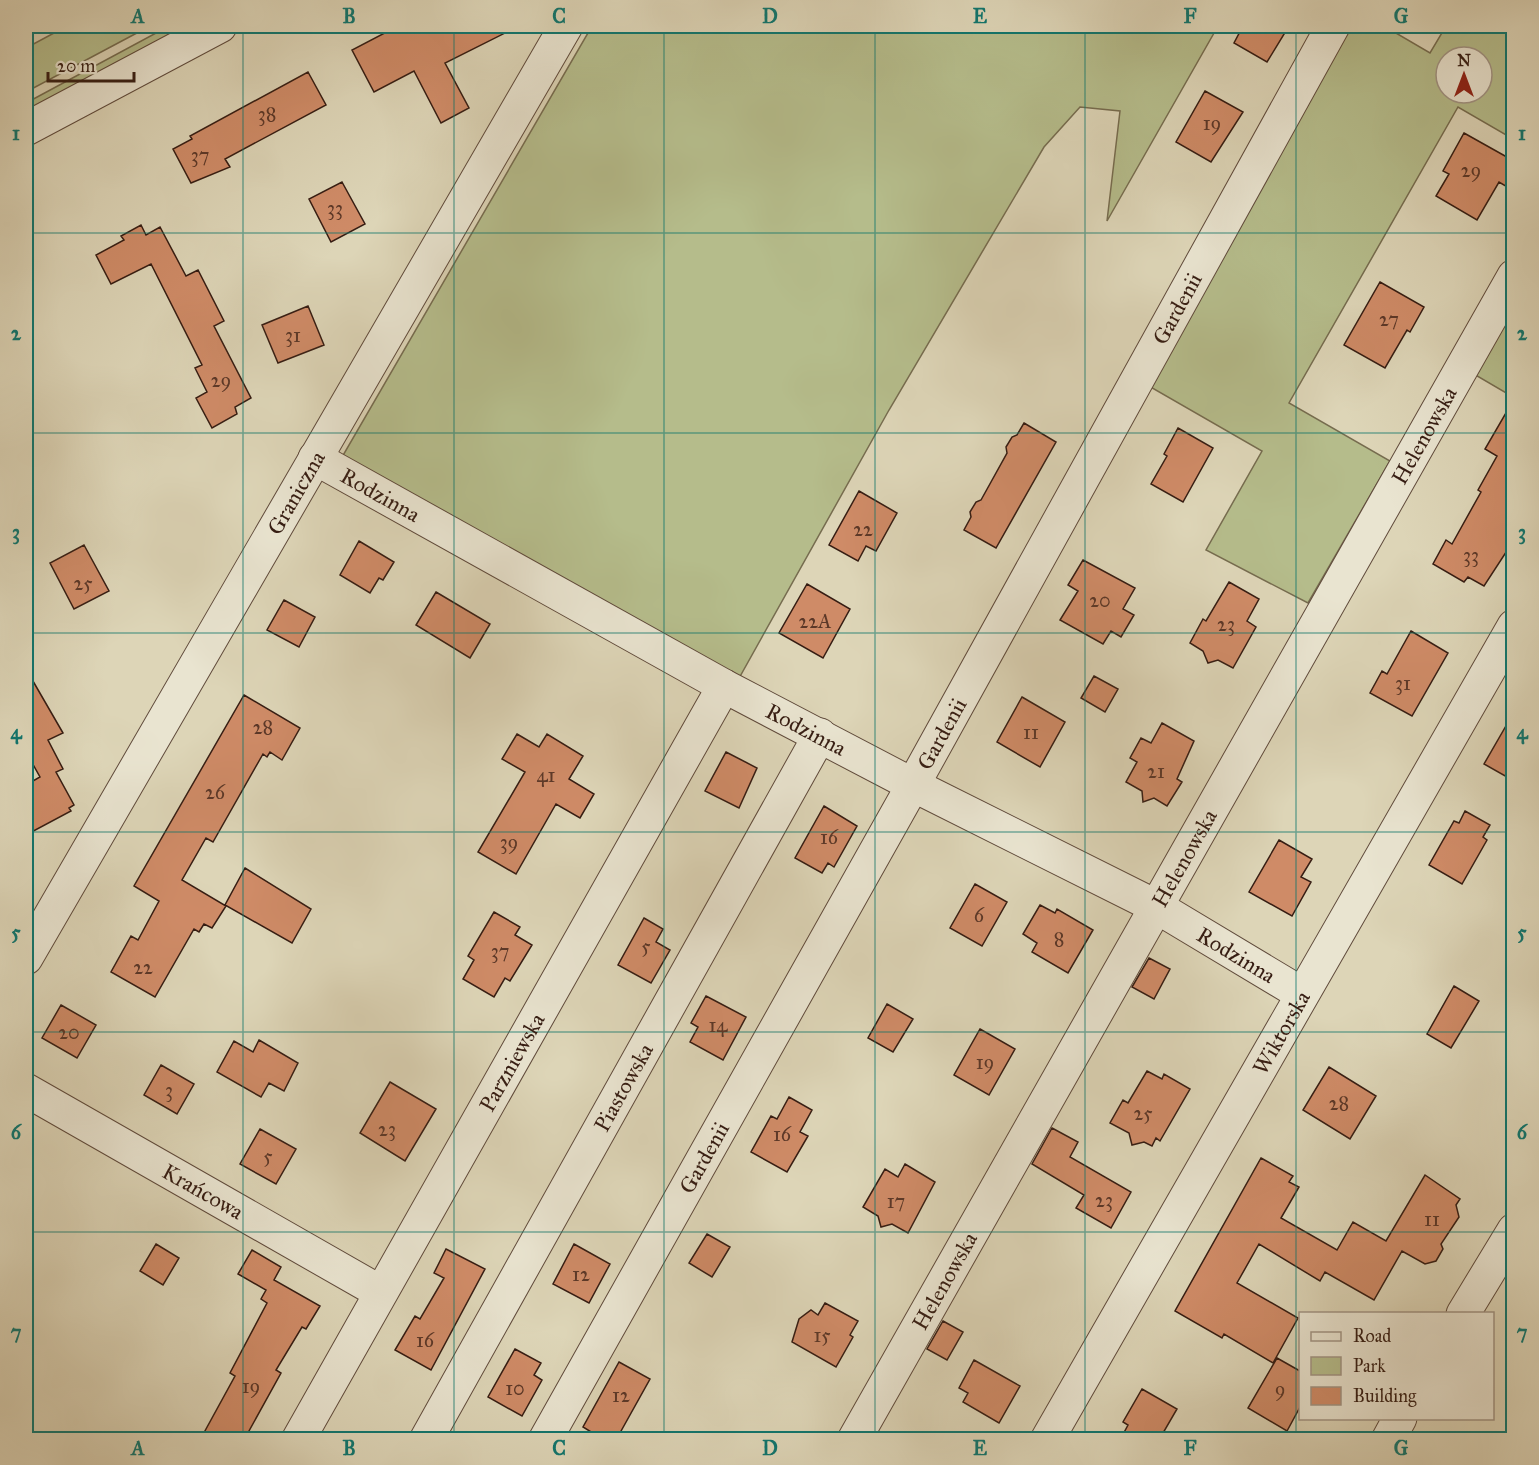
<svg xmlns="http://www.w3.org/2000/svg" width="1539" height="1465" viewBox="0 0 1539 1465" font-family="'IM FELL Great Primer',serif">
  <rect width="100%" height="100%" fill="#ddd5b7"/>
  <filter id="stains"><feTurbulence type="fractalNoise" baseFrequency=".00333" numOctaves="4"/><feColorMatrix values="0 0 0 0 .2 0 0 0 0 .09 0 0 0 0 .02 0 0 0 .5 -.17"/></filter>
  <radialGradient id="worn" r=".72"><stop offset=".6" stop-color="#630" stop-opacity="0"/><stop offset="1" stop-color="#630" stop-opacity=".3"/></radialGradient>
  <path fill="#b5bc8b" stroke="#766c4f" stroke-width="1.5" fill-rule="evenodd" d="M67,26H150L26,92V48Z
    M169,26H195L26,115V103Z
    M592,26H1218L1107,221L1120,111L1080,107L1044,147L889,410L738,680L338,464Z
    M1351,26H1384L1430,53L1446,26H1513V139L1458,107L1289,403L1390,461L1308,603L1206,550L1262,451L1147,385ZM1446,57H1482V93H1446Z
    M1513,301V397L1472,373Z"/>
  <path fill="#cf8b67" stroke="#361d13" stroke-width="1.5" d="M398,26H519L445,63L469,108L441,123L414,71L374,92L352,50Z
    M1243,26H1289L1267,62L1234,43Z
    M308,72L326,105L225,159L230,167L191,183L173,149L192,139L190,136Z
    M1205,91L1243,112L1211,162L1176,142Z
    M1464,133L1514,161V191L1499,182L1477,220L1436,196L1449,174L1443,171Z
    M342,182L365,224L331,242L309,199Z
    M141,225L146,235L160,227L186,276L198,270L224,321L214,326L251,398L235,407L237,414L212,428L196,398L207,392L195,368L202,365L151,264L111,284L96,255L124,240L121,236Z
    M1380,282L1424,307L1410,332L1407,330L1385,368L1344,345Z
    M308,306L324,345L278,363L262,325Z
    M1514,399V540L1484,586L1468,577L1464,582L1433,564L1446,540L1452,544L1481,492L1478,490L1497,456L1485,449Z
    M1024,423L1056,442L996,548L964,530L971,517L970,512L976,502L981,500L1007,453L1006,447L1012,437L1017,435Z
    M1178,428L1213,448L1183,502L1151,484L1167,456L1164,454Z
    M859,491L897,513L876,551L866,546L858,561L829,545Z
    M359,541L394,562L383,580L379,578L370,593L340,575Z
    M84,545L109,591L74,609L50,563Z
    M1083,560L1135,588L1123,609L1134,615L1121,637L1111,631L1103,644L1060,620L1078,591L1068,585Z
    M1229,582L1259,599L1247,621L1256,627L1233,668L1218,660L1208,663L1203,651L1190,643L1203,619L1206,621Z
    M807,584L850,609L823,658L779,633Z
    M436,592L490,624L470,658L416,625Z
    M284,600L315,617L299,647L267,630Z
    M1411,631L1448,653L1412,716L1370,693L1382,671L1387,674Z
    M26,669L63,733L48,740L63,769L56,772L74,805L69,808L71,811L26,835V785L40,777L26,752Z
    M1094,676L1118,689L1105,712L1081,698Z
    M244,695L300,728L282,760L270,752L267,757L263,754L213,842L206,838L182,880L226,906L212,928L204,924L199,932L194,929L155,997L111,972L131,936L138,940L159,901L134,886Z
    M1022,697L1065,722L1040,767L997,742Z
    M1514,712V781L1484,764Z
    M1162,723L1194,741L1177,779L1182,782L1167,806L1154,798L1143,802L1142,791L1126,782L1137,762L1130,758L1141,738L1151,743Z
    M517,734L539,747L547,734L583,756L569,779L594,794L580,818L556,804L516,874L478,852L525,772L502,759Z
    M726,752L757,768L739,808L705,791Z
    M824,806L857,826L834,867L828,863L822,873L795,858Z
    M1465,811L1490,825L1483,837L1487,840L1462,884L1429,865L1454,821L1459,823Z
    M1279,840L1312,859L1301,877L1311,882L1292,916L1249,892Z
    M245,868L311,909L292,943L225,905Z
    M975,884L1007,902L982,946L950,928Z
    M1040,905L1055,913L1057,909L1093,930L1068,973L1032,952L1037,943L1023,934Z
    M494,912L520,927L515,935L532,945L510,981L505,978L494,997L463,979L474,960L468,956Z
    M644,918L663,929L656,942L670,950L651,983L618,965Z
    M1149,958L1170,969L1154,999L1132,987Z
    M1454,986L1479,1001L1451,1048L1427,1034Z
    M706,996L746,1017L723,1060L690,1042L698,1027L691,1023Z
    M887,1004L913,1019L893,1052L868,1038Z
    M61,1005L96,1025L77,1058L42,1038Z
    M980,1029L1015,1049L989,1095L954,1075Z
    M259,1040L298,1063L284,1091L269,1083L261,1097L217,1072L234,1041L253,1052Z
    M161,1065L194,1084L177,1114L144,1095Z
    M1329,1067L1376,1096L1350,1139L1303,1110Z
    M1147,1071L1162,1079L1164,1074L1190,1089L1160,1141L1156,1138L1152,1146L1144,1142L1132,1145L1129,1133L1110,1123L1123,1100L1128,1103Z
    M390,1082L436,1109L405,1161L360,1133Z
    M789,1097L812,1110L800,1132L808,1136L787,1172L751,1152L771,1116L777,1119Z
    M1052,1128L1078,1142L1070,1157L1131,1192L1111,1228L1076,1208L1084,1195L1032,1164Z
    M260,1129L296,1149L276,1184L240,1164Z
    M1261,1158L1293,1176L1289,1182L1299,1187L1281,1218L1337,1250L1353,1222L1386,1241L1425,1175L1460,1199L1456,1205L1459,1217L1441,1244L1443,1249L1436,1261L1425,1264L1402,1251L1374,1300L1325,1272L1320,1281L1259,1244L1237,1283L1298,1318L1273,1363L1224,1334L1222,1338L1175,1311Z
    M905,1164L935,1182L908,1233L892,1224L881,1227L878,1216L863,1207L885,1169L898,1177Z
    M707,1234L730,1247L712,1277L689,1263Z
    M156,1244L179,1258L163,1285L140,1271Z
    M574,1244L610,1264L589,1303L553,1284Z
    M446,1249L485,1269L431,1370L395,1350L415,1316L420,1319L444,1278L434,1273Z
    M252,1250L281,1267L274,1280L320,1306L306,1329L302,1327L276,1370L281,1373L244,1440H200L235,1376L230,1373L267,1303L261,1299L266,1290L238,1274Z
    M825,1303L858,1321L850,1335L853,1337L836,1367L792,1342L799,1319L811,1310L818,1315Z
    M943,1321L963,1332L947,1360L927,1349Z
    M515,1349L541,1363L534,1375L542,1380L522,1416L488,1397Z
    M1277,1358L1300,1371V1407L1287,1431L1248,1408Z
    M974,1360L1020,1386L999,1423L963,1402L968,1393L959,1388Z
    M619,1362L650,1379L616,1440H604L583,1427Z
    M1142,1389L1177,1409L1159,1440H1120L1128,1425L1123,1422Z"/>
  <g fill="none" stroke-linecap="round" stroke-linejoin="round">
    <defs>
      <g id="minor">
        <path d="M26,129L220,26"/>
        <path id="s1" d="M315,458L724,686L913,785L1157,907L1302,994"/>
        <path id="s2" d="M26,958L566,26"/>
        <path id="s3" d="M26,1090L380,1292"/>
        <path d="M1463,1314L1514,1230"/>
        <path id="s4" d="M298,1440L724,686"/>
        <path id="s5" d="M426,1440L820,735"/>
        <path id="s6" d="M545,1440L913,785L1333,26"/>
        <path id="s7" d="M854,1440L1514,276"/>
        <path id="s8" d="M1047,1440L1514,626"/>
        <path d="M1388,1440L1400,1418"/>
      </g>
    </defs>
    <use href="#minor" stroke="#604b3c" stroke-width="35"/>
    <use href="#minor" stroke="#e9e4d0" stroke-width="33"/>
    <path stroke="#361d13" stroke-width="4.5" stroke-dasharray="10 10" stroke-linecap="butt" d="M26,28L31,26"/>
  </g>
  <path fill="none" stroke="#0f766e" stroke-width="1.5" stroke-opacity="0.55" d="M243,26V1440M454,26V1440M664,26V1440M875,26V1440M1085,26V1440M1296,26V1440M26,233H1514M26,433H1514M26,633H1514M26,832H1514M26,1032H1514M26,1232H1514"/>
  <g text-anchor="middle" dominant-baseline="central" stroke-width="4.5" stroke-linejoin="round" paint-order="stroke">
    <g font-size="20" fill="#5c3828">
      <text x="267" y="114">38</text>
      <text x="1212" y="123">19</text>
      <text x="200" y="155">37</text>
      <text x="1471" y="170">29</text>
      <text x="335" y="208">33</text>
      <text x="1389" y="319">27</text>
      <text x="293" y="335">31</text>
      <text x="221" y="380">29</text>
      <text x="863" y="529">22</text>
      <text x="1471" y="555">33</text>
      <text x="83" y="583">25</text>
      <text x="1100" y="600">20</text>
      <text x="815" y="621">22A</text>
      <text x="1226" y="624">23</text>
      <text x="1403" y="683">31</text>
      <text x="263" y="727">28</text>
      <text x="1031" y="732">11</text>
      <text x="1156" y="771">21</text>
      <text x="546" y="775">41</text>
      <text x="215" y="792">26</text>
      <text x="829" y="837">16</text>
      <text x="509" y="842">39</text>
      <text x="979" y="915">6</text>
      <text x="1059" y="939">8</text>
      <text x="646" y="946">5</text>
      <text x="500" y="951">37</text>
      <text x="143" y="967">22</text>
      <text x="718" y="1025">14</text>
      <text x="69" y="1032">20</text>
      <text x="985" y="1062">19</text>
      <text x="169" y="1090">3</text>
      <text x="1339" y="1103">28</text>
      <text x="1143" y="1113">25</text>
      <text x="387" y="1129">23</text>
      <text x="782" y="1134">16</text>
      <text x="268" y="1156">5</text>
      <text x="1104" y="1200">23</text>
      <text x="896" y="1201">17</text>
      <text x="1432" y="1219">11</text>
      <text x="581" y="1274">12</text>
      <text x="822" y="1335">15</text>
      <text x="425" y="1340">16</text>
      <text x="251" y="1386">19</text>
      <text x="515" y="1388">10</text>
      <text x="1280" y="1389">9</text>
      <text x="621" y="1395">12</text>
    </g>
    <g font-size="22" fill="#361d13" stroke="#e9e4d0">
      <text stroke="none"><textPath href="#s6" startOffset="1296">Gardenii</textPath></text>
      <text stroke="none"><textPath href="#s7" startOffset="1155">Helenowska</textPath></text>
      <text stroke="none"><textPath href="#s2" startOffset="538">Graniczna</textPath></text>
      <text stroke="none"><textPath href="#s1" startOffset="75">Rodzinna</textPath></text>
      <text stroke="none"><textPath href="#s1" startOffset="561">Rodzinna</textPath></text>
      <text stroke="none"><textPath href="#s6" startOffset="810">Gardenii</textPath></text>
      <text stroke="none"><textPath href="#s7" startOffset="669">Helenowska</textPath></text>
      <text stroke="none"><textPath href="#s1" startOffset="1047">Rodzinna</textPath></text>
      <text stroke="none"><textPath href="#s8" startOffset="470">Wiktorska</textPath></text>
      <text stroke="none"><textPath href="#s4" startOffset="434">Parzniewska</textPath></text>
      <text stroke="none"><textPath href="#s5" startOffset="404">Piastowska</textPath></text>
      <text stroke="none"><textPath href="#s6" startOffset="324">Gardenii</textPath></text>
      <text stroke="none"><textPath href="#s3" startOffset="204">Krańcowa</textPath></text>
      <text stroke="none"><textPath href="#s7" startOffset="183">Helenowska</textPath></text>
    </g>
  </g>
  <rect width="1539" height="1465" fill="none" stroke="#ddd5b7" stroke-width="66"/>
  <rect x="1299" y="1312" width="195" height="108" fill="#e9e4d0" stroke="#a19484" stroke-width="1.5"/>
  <rect x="1311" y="1332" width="30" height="9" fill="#e9e4d0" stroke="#a19484" stroke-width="1.5"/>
  <text x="1353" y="1342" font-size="18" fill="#361d13">Road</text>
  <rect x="1311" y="1357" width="30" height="18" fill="#b5bc8b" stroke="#a19484" stroke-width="1.5"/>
  <text x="1353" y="1372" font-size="18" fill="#361d13">Park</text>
  <rect x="1311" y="1387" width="30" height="18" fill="#cf8b67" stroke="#a19484" stroke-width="1.5"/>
  <text x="1353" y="1402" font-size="18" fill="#361d13">Building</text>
  <g transform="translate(1464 75)"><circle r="28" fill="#e9e4d0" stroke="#a19484" stroke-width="1.5"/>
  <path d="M0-4.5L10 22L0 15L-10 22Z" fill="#8f2418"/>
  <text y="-9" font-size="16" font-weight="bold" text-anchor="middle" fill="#361d13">N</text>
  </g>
  <path d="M48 72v9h86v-9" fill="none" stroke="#361d13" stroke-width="3"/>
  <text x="57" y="72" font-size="18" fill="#361d13" stroke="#e9e4d0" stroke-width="4.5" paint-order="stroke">20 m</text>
  <rect x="33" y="33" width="1473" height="1399" fill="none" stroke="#0f766e" stroke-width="2"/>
  <g font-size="20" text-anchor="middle" font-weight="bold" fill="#0f766e">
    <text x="138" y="23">A</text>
    <text x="349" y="23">B</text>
    <text x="559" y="23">C</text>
    <text x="770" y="23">D</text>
    <text x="980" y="23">E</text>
    <text x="1190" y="23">F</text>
    <text x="1401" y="23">G</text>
    <text x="16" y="140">1</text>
    <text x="1522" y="140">1</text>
    <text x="16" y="340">2</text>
    <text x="1522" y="340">2</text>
    <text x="16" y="539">3</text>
    <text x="1522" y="539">3</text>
    <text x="16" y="739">4</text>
    <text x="1522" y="739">4</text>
    <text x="16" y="939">5</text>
    <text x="1522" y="939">5</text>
    <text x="16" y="1139">6</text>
    <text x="1522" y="1139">6</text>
    <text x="16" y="1339">7</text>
    <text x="1522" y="1339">7</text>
    <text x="138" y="1455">A</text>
    <text x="349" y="1455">B</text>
    <text x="559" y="1455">C</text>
    <text x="770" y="1455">D</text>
    <text x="980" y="1455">E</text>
    <text x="1190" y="1455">F</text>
    <text x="1401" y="1455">G</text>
  </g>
  <rect width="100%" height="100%" filter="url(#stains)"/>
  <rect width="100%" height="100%" fill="url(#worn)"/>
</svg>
